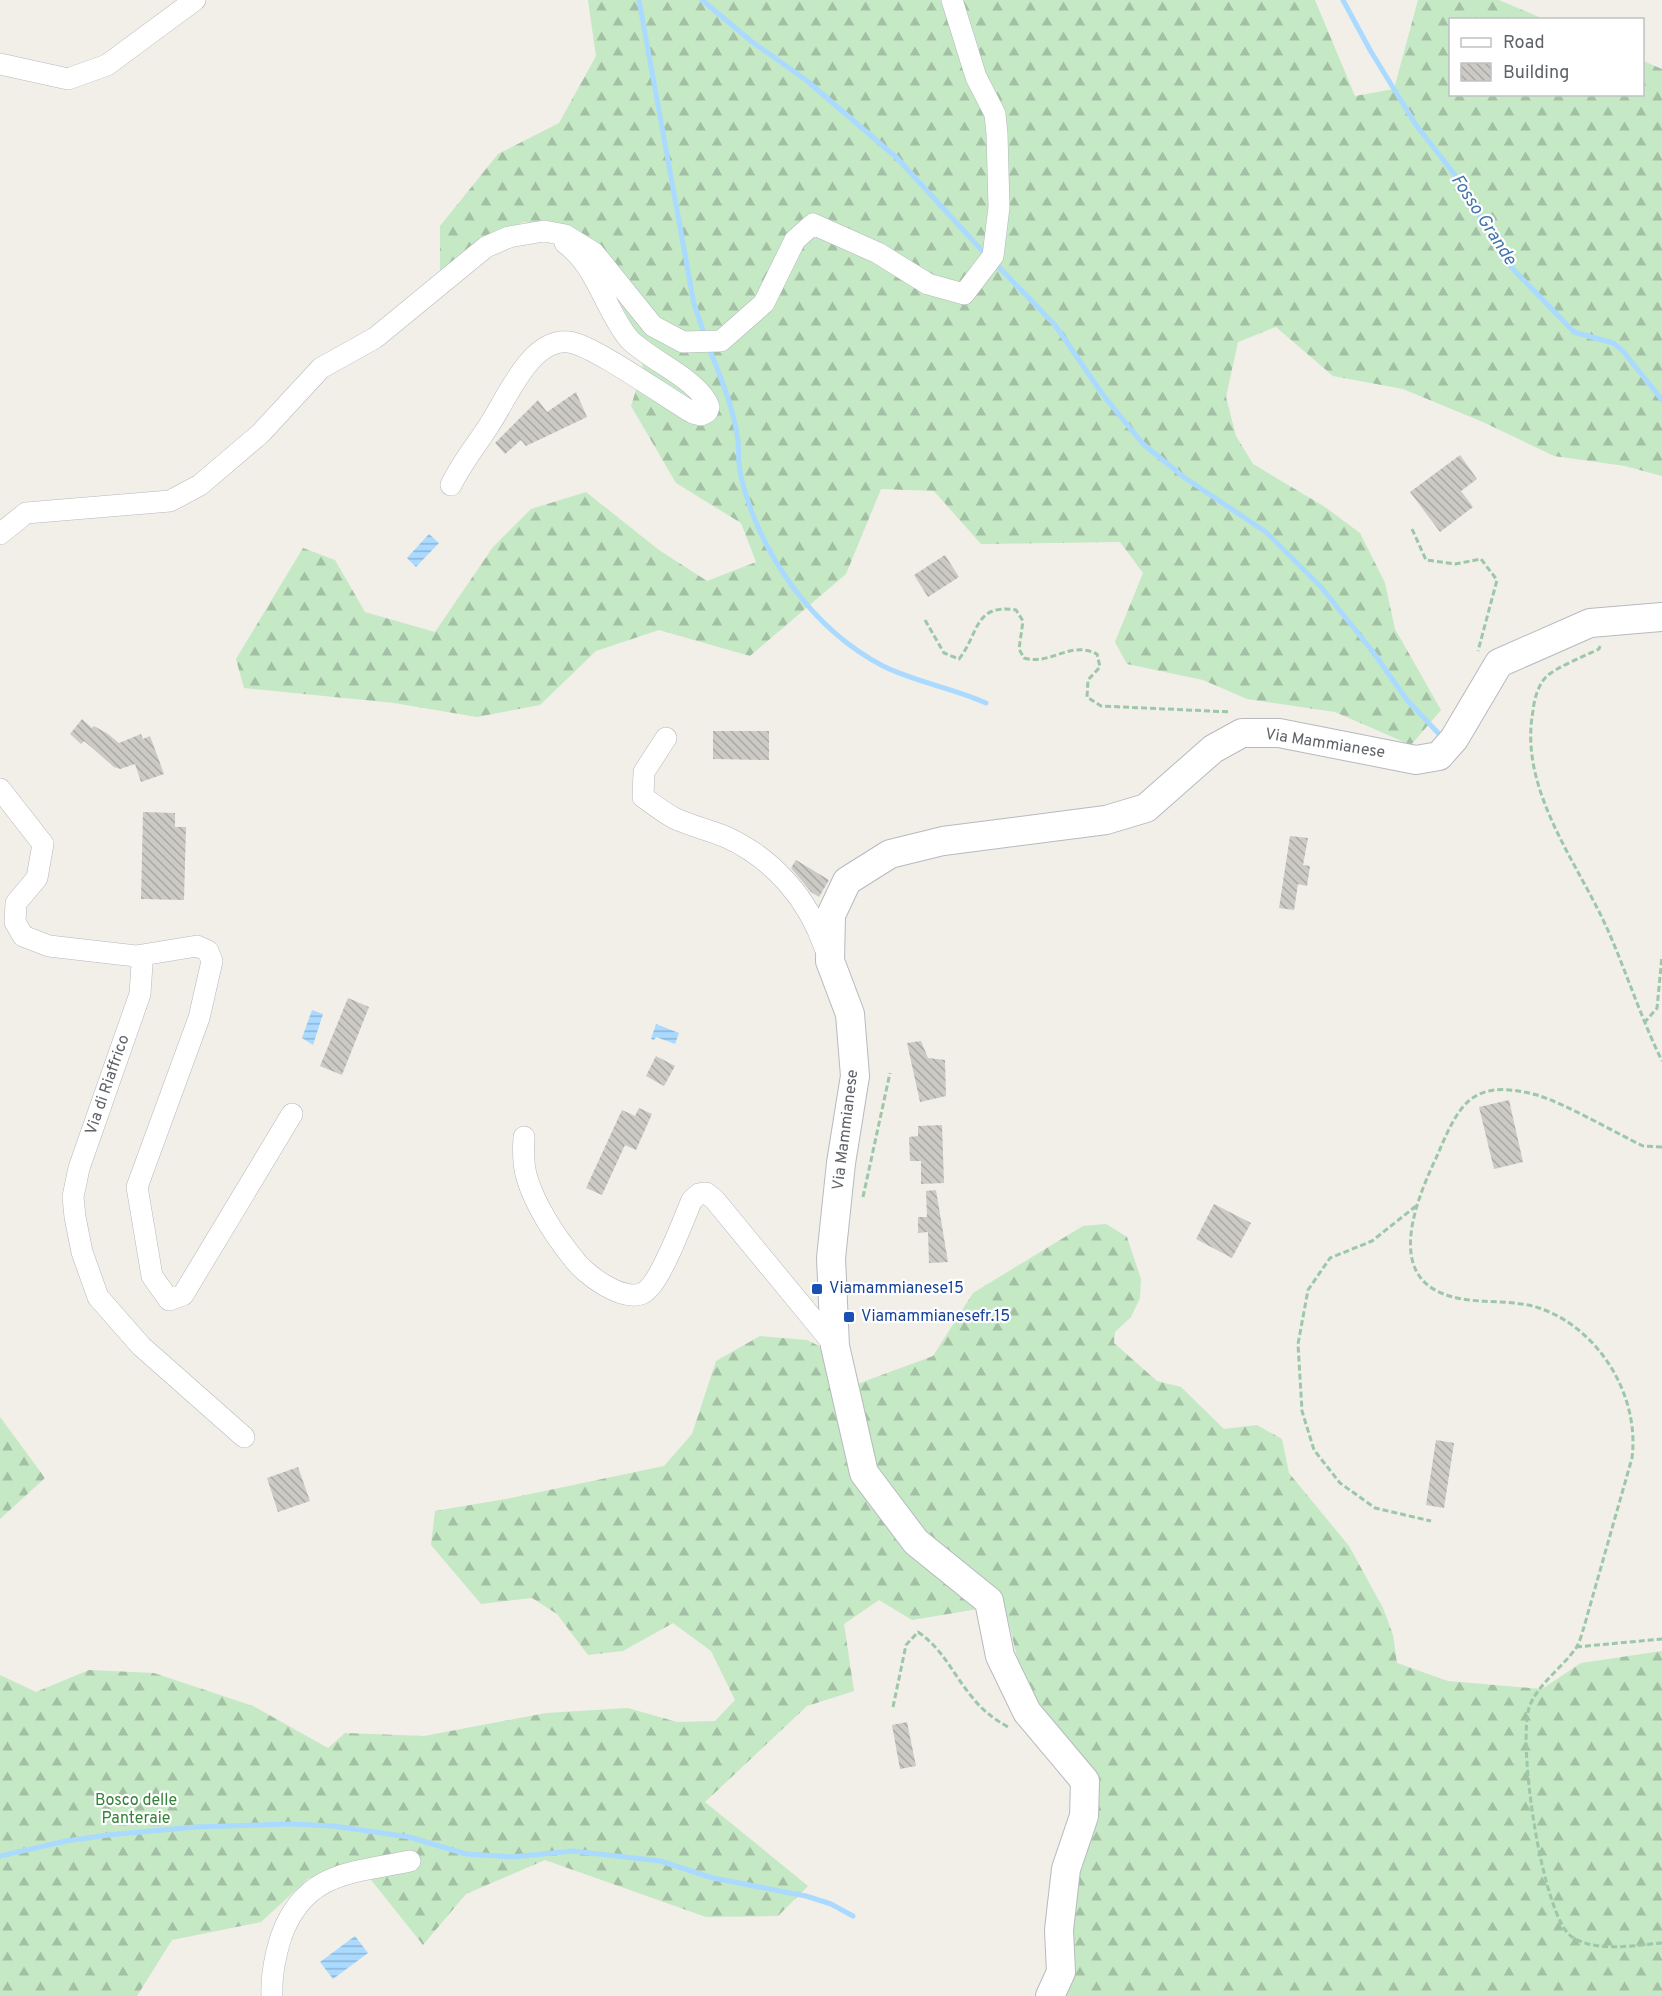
<svg xmlns="http://www.w3.org/2000/svg" width="1662" height="1996" viewBox="0 0 1662 1996" font-family="Overpass,sans-serif">
  <defs>
    <pattern id="forest-firs" width="22" height="20" patternUnits="userSpaceOnUse" patternTransform="scale(1.5)"><rect width="22" height="20" fill="#c5e8c5"/><path d="M5 1l3.5 6h-7zM16 11l3.5 6h-7z" fill="#a3c0a4"/></pattern>
    <pattern id="water-rules" width="6" height="5" patternUnits="userSpaceOnUse" patternTransform="scale(1.5)"><rect width="6" height="5" fill="#aadaff"/><path d="M0 2.5h6" fill="none" stroke="#8eb4d2"/></pattern>
    <pattern id="building-back-hatch" width="6" height="6" patternUnits="userSpaceOnUse" patternTransform="scale(1.5)"><rect width="6" height="6" fill="#cccac5"/><path d="M-1 5l2 2M0 0l6 6M5-1l2 2" fill="none" stroke="#a9a8a4"/></pattern>
  </defs>
  <rect width="100%" height="100%" fill="#f1efe8"/>
  <path fill="url(#forest-firs)" d="M588,0H1315L1355,96L1394,89L1418,0H1499L1544,19L1450,20V94H1642L1643,61L1662,69V476L1625,466L1554,456L1483,422L1403,389L1333,376L1276,327L1238,342L1226,397L1236,436L1253,464L1325,507L1360,533L1385,583L1395,629L1441,710L1411,745L1335,712L1247,699L1203,680L1127,664L1115,642L1143,573L1120,542L981,544L934,491L881,489L846,574L750,656L659,630L596,651L540,705L477,717L394,703L244,688L236,659L303,548L335,560L365,612L435,632L493,547L531,509L586,492L659,550L707,581L756,562L741,523L676,483L631,406L643,368L632,325L580,231L523,222L440,271V226L498,154L559,123L596,56Z
    M1106,1224L1127,1237L1141,1279L1140,1298L1131,1317L1115,1332L1114,1343L1157,1381L1181,1387L1224,1429L1257,1425L1282,1439L1289,1473L1349,1546L1383,1608L1393,1635L1397,1663L1448,1681L1542,1689L1581,1663L1662,1651V1996H1063L1069,1899L1095,1809L1024,1687L1008,1619L983,1581L911,1521L875,1464L852,1386L933,1356L973,1293L1083,1226Z
    M760,1336L807,1340L827,1350L862,1485L978,1609L912,1620L879,1600L844,1624L854,1691L807,1706L705,1802L808,1886L778,1916L706,1917L545,1860L466,1894L423,1945L356,1861L308,1879L261,1922L172,1940L137,1996H0V1675L36,1692L89,1670L154,1673L253,1706L328,1748L345,1733L424,1736L546,1713L628,1708L677,1722L715,1721L735,1700L711,1651L673,1623L623,1651L588,1655L557,1614L532,1598L481,1604L431,1545L435,1511L511,1498L664,1466L692,1434L716,1361Z
    M0,1417L45,1478L0,1519Z"/>
  <path fill="url(#water-rules)" d="M429,534L439,543L416,567L407,558Z
    M312,1010L323,1014L313,1045L302,1038Z
    M656,1024L679,1033L675,1044L656,1037L654,1040L651,1039Z
    M355,1936L368,1953L333,1979L320,1962Z"/>
  <g fill="none" stroke-linecap="round" stroke-linejoin="round">
    <path stroke="#aadaff" stroke-width="5" d="M639,0L694,304L705,336
      M702,0L751,41L806,80L897,158L987,256
      M1343,0L1370,50L1416,125L1455,175L1509,265L1574,332L1613,343L1622,350L1662,400
      M994,262L1055,325L1103,395L1143,444L1185,478L1266,532L1321,587L1373,652L1407,700L1440,735
      M708,345C720,376 734,408 738,441C739,453 738,465 741,477C760,554 812,629 883,666C915,682 953,688 986,703
      M0,1856L66,1841L108,1835L195,1827L291,1824L333,1826L409,1837L466,1854L512,1857L573,1851L660,1861L713,1878L806,1896L831,1904L853,1916"/>
  </g>
  <path fill="url(#building-back-hatch)" d="M576,392L587,417L526,446L521,440L505,454L495,443L538,400L547,412Z
    M1460,455L1477,479L1461,491L1473,507L1440,532L1410,492Z
    M945,555L959,577L928,597L914,575Z
    M82,719L92,728L94,726L108,734L119,743L141,734L143,739L150,736L164,774L141,782L135,764L120,769L114,767L84,741L81,744L70,734Z
    M713,731H769V760L713,759Z
    M143,812L175,813V827H186L184,900L141,899Z
    M1290,836L1308,838L1303,865L1310,866L1307,886L1298,884L1294,910L1279,908Z
    M796,860L829,880L819,897L811,892L791,868Z
    M348,998L369,1007L342,1075L320,1066Z
    M921,1041L928,1058L945,1060L946,1096L920,1102L907,1043Z
    M656,1056L675,1066L664,1086L646,1076Z
    M1509,1100L1523,1162L1494,1169L1479,1107Z
    M639,1108L652,1114L636,1150L625,1145L602,1195L586,1188L622,1110L635,1116Z
    M942,1125L944,1183L921,1184V1161H910L909,1137L918,1136V1126Z
    M936,1190L948,1262L929,1263L928,1232L918,1233V1217H927L926,1191Z
    M1214,1204L1251,1223L1232,1258L1196,1239Z
    M1436,1440L1454,1443L1444,1508L1426,1505Z
    M298,1467L310,1501L278,1512L267,1478Z
    M907,1722L916,1766L900,1769L892,1725Z"/>
  <g fill="none" stroke-linecap="round" stroke-linejoin="round">
    <defs>
      <path id="minor" d="M0,64L68,79L107,65L195,0
        M451,485C461,464 475,447 488,427C506,401 530,337 569,342C593,345 667,398 693,413L701,415L707,412L709,407C700,380 649,360 629,339C605,310 597,266 565,243
        M0,534L26,513L170,501L200,485L261,433L321,368L375,338L486,247L509,237L544,231L565,235L594,253L653,326L683,342L721,341L764,303L795,240L813,224L878,253L928,284L964,294L993,256L999,207L997,134L995,114L976,77L952,0
        M666,738L644,772L643,797C653,804 663,812 674,818C691,826 709,830 726,837C774,859 808,899 825,948
        M0,789L43,844L37,878L16,903L15,922L23,936L49,946L136,956L142,964L140,994L79,1168L73,1197L75,1217L82,1252L98,1297L141,1346L244,1437
        M136,956L197,946L208,951L212,961L199,1018L137,1187L152,1276L169,1300L183,1295L292,1114
        M524,1137C523,1151 523,1165 527,1178C535,1205 555,1236 573,1258C584,1274 623,1303 643,1293C660,1285 683,1220 692,1200L699,1194L706,1193L714,1199L835,1346
        M272,1996C271,1976 275,1956 281,1937C304,1872 351,1873 410,1861"/>
      <path id="secondary" d="M1050,1996L1061,1972L1059,1930L1066,1869L1084,1816L1085,1781L1027,1712L1000,1656L989,1601L916,1542L864,1473L835,1346L831,1258L841,1163L855,1076L850,1014L830,961L831,915L847,881L890,854L943,841L1106,820L1146,808L1213,749L1242,733H1279L1416,760L1439,756L1454,739L1499,663L1590,623L1662,617"/>
    </defs>
    <use href="#minor" stroke="#b5b8bc" stroke-width="22"/>
    <use href="#secondary" stroke="#b6babf" stroke-width="30"/>
    <path stroke="#9cc7a9" stroke-width="3" stroke-dasharray="6 3" stroke-linecap="butt" d="M1412,529L1426,560L1455,564L1481,559L1497,580L1478,651
      M925,620L944,653L959,659C979,634 974,603 1016,610L1023,621L1019,649L1024,658C1050,666 1070,640 1097,654L1100,667L1088,680L1087,697L1101,706L1231,712
      M1600,646L1599,649C1585,656 1556,667 1546,677C1538,685 1534,700 1533,711C1518,791 1580,865 1610,935C1628,977 1642,1020 1662,1061
      M1644,1023L1657,1008L1662,956
      M1662,1147L1643,1146C1612,1131 1568,1105 1537,1095C1510,1088 1481,1084 1462,1108C1451,1122 1444,1140 1437,1156C1420,1192 1387,1266 1437,1291C1468,1307 1506,1297 1539,1308C1599,1328 1640,1396 1632,1458L1584,1627C1582,1633 1580,1642 1576,1648C1562,1668 1540,1682 1530,1705C1516,1738 1542,1917 1572,1937C1597,1953 1635,1945 1662,1943
      M863,1197L890,1073
      M1416,1206L1372,1241L1330,1258L1308,1290L1298,1344L1302,1411L1314,1450L1340,1483L1375,1508L1431,1521
      M1576,1647L1662,1639
      M893,1707L906,1645L918,1632C943,1649 953,1674 972,1697C982,1710 994,1719 1008,1727"/>
    <use href="#minor" stroke="#fff" stroke-width="21"/>
    <use href="#secondary" stroke="#fff" stroke-width="28"/>
  </g>
  <g fill="#1a4fb4" stroke="#fff" stroke-width="2">
    <rect x="811" y="1283" width="12" height="12" rx="3"/>
    <rect x="843" y="1311" width="12" height="12" rx="3"/>
  </g>
  <g text-anchor="middle" dominant-baseline="central" stroke-width="4.5" stroke-linejoin="round" paint-order="stroke">
    <g font-size="16" fill="#5f6368" stroke="#fff">
      <text transform="translate(1325 744) rotate(9)">Via Mammianese</text>
      <text transform="translate(108 1085) rotate(-71)">Via di Riaffrico</text>
      <text transform="translate(846 1130) rotate(-83)">Via Mammianese</text>
    </g>
    <g font-size="16" fill="#164399" stroke="#fff" text-anchor="start">
      <text x="829" y="1289">Viamammianese15</text>
      <text x="861" y="1317">Viamammianesefr.15</text>
    </g>
    <g font-size="16" fill="#348238" stroke="#fff">
      <text x="136" y="1801">Bosco delle<tspan x="136" dy="18">Panteraie</tspan></text>
    </g>
    <g font-size="18" font-style="italic" fill="#4174aa" stroke="#fff">
      <text transform="translate(1483 220) rotate(57)">Fosso Grande</text>
    </g>
  </g>
  <rect x="1449" y="18" width="195" height="78" fill="#ffffff" stroke="#bfc1c3" stroke-width="1.5"/>
  <rect x="1461" y="38" width="30" height="9" fill="#ffffff" stroke="#bfc1c3" stroke-width="1.5"/>
  <text x="1503" y="48" font-size="18" fill="#5f6368">Road</text>
  <rect x="1461" y="63" width="30" height="18" fill="url(#building-back-hatch)" stroke="#bfc1c3" stroke-width="1.5"/>
  <text x="1503" y="78" font-size="18" fill="#5f6368">Building</text>
</svg>
